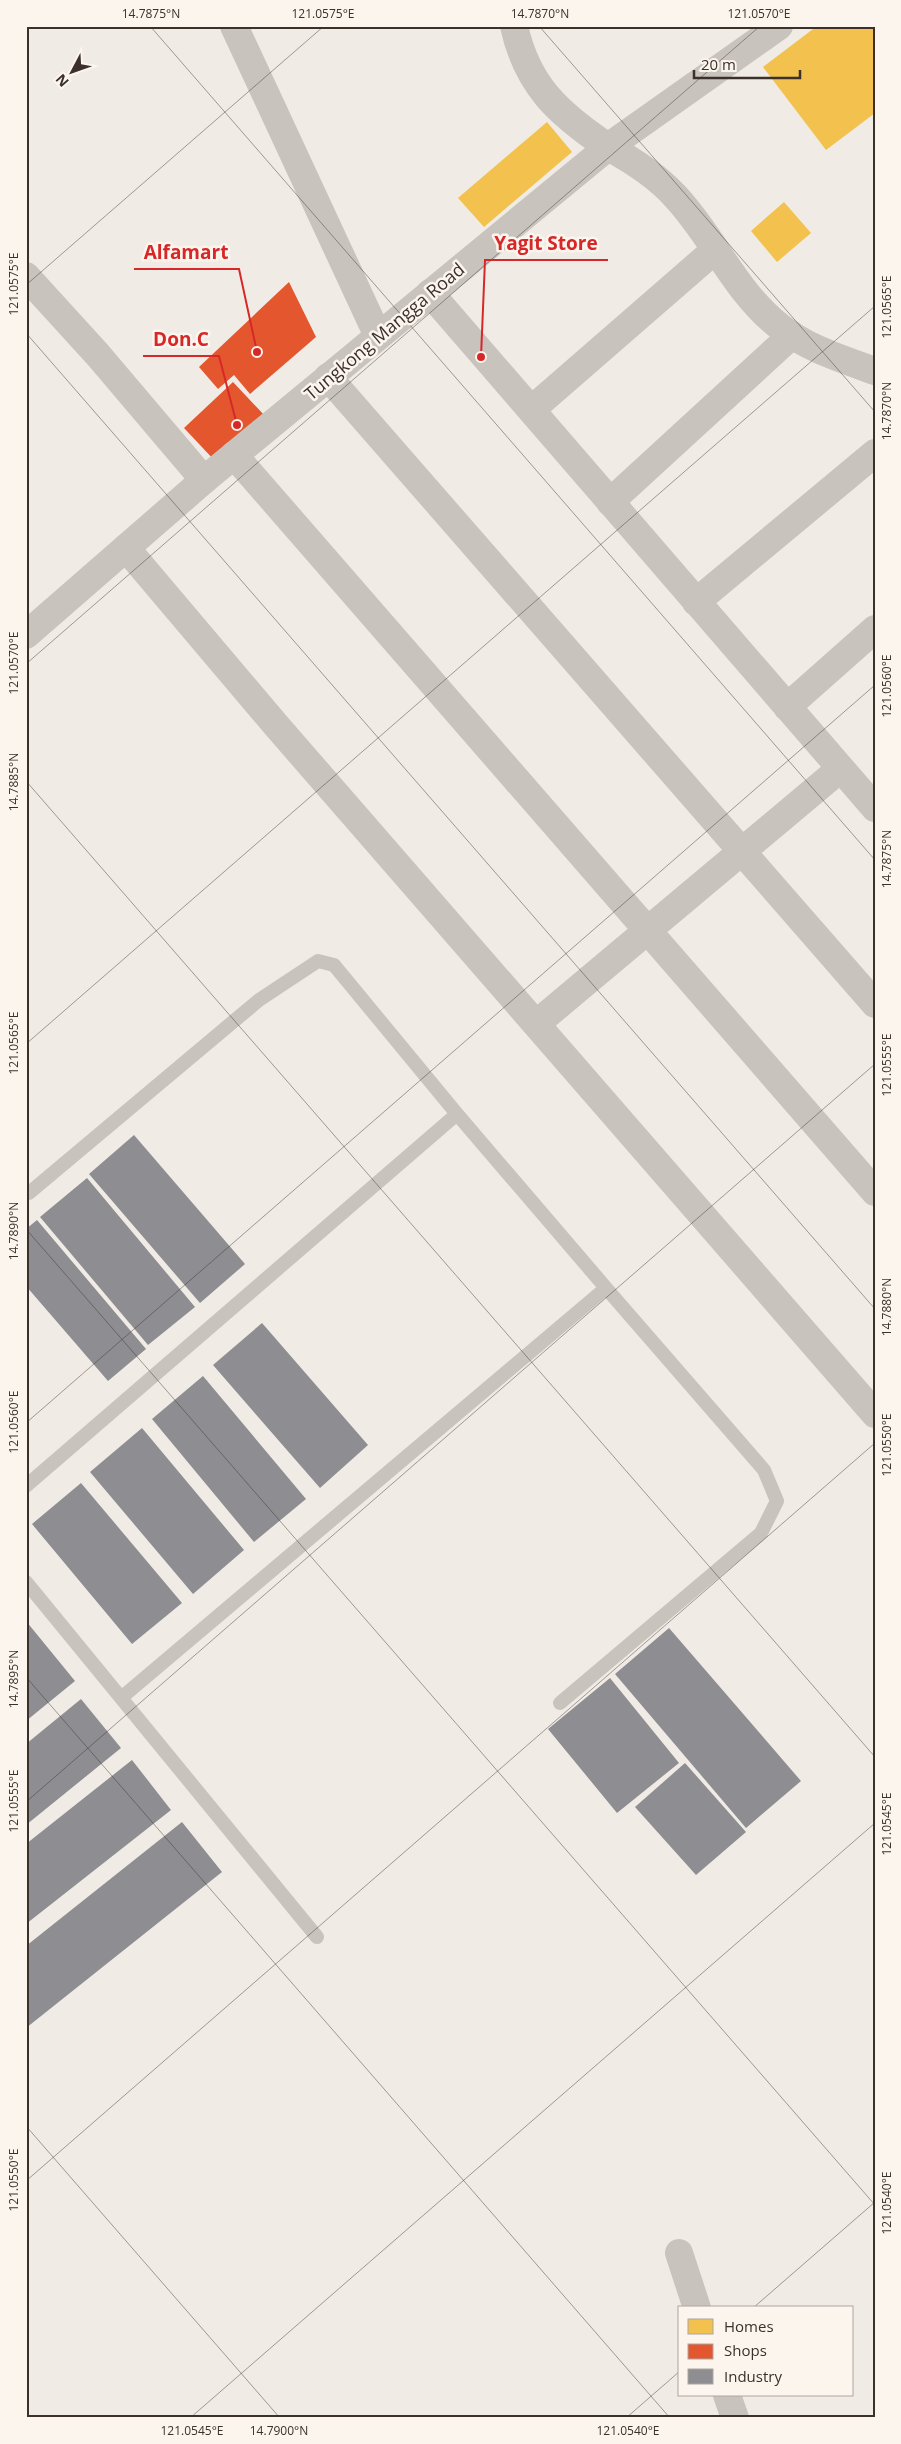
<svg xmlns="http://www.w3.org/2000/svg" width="901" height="2444" viewBox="0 0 901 2444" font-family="'Open Sans',sans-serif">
  <rect width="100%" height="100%" fill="#f0ebe5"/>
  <path fill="#f2c14e" d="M817,26H875V113L826,150L763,67Z
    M547,122L572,152L484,227L458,198Z
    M784,202L811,233L777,262L751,231Z"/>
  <path fill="#e4572e" d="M289,282L316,337L250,394L234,375L218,389L199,367Z
    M233,382L265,416L216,462L184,428Z"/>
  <path fill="#8d8d92" d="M134,1135L245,1264L200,1303L89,1174Z
    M87,1178L195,1307L148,1345L40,1217Z
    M37,1220L146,1349L108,1381L26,1286V1229Z
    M262,1323L368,1445L320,1488L213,1365Z
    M203,1376L306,1499L254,1542L152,1419Z
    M142,1428L244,1550L193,1594L90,1472Z
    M81,1483L182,1603L132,1644L32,1524Z
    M26,1621L75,1681L26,1721Z
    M669,1628L801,1781L746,1828L615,1674Z
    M610,1678L679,1763L617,1813L548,1729Z
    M81,1699L121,1748L26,1825V1744Z
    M132,1760L171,1810L26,1924V1844Z
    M685,1763L746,1832L696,1875L635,1807Z
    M182,1822L222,1872L26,2028V1946Z"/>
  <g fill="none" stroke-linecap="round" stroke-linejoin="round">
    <path stroke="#c9c3be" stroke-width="14" d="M29,1193L259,1000L318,961L334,965L457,1114L606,1288
      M26,1486L457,1114
      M26,1582L317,1937
      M121,1698L606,1288L764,1470L777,1501L761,1533L560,1703"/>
    <path stroke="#c9c3be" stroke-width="28" d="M234,26L378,336
      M514,26C527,86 559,114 608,147L779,26
      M26,276L98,355L204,480
      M430,293L875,808
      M328,377L875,1004
      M531,410L715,250
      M234,455L875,1192
      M610,502L792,335
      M126,548L275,724L875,1414
      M696,602L875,453
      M787,707L875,629
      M536,1024L840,769
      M679,2253L697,2308
      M727,2395L735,2418"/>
    <path stroke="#c9c3be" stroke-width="28" d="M26,635L204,480L608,147C632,160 656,175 675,196C713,236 735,292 779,326C806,348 842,359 875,371"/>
  </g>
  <path fill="none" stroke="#3b302b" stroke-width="1" stroke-opacity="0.45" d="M150,26L875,860M539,26L875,412M26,285L324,26M26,333L875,1309M26,664L760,26M26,781L875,1757M26,1044L875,306M26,1229L875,2205M26,1423L875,685M26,1677L670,2418M26,1802L875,1064M26,2126L280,2418M26,2181L875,1443M753,2308L875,2202M190,2418L875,1823M626,2418L680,2371"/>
  <g text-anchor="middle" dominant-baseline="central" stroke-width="5" stroke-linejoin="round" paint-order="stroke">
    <g font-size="18" fill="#3b302b" stroke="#fbf5ee">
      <text transform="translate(384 331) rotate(-40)">Tungkong Mangga Road</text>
    </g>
  </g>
  <path fill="none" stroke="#d62828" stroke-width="2" d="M481 357L485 260H608M257 352L239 269H134M237 425L219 356H143"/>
  <g fill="#d62828" stroke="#fbf5ee" stroke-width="2">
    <circle cx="481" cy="357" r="5"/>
    <circle cx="257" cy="352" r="5"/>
    <circle cx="237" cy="425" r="5"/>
  </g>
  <g font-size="19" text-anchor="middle" font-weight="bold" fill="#d62828" stroke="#fbf5ee" stroke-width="5" stroke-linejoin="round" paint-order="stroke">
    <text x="546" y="250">Yagit Store</text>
    <text x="186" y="259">Alfamart</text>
    <text x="181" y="346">Don.C</text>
  </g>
  <rect width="901" height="2444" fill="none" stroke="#fbf5ee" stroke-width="55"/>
  <rect x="678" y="2306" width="175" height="90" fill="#fbf5ee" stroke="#aea6a0"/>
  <rect x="688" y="2319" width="25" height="15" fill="#f2c14e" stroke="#aea6a0"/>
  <text x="724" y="2332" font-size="15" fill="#3b302b">Homes</text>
  <rect x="688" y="2344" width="25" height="15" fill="#e4572e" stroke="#aea6a0"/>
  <text x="724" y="2356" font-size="15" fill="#3b302b">Shops</text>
  <rect x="688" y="2369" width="25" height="15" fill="#8d8d92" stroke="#aea6a0"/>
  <text x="724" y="2382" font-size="15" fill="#3b302b">Industry</text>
  <g transform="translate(72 72) rotate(229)" stroke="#fbf5ee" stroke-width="4" paint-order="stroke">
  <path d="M0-4L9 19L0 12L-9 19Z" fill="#3b302b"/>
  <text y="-8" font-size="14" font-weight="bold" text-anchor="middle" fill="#3b302b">N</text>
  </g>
  <path d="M694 70v8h106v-8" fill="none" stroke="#3b302b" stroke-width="2.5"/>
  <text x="701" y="70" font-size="15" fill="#3b302b" stroke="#fbf5ee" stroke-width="4" paint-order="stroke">20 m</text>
  <rect x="28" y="28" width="846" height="2388" fill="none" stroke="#3b302b" stroke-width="2"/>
  <g font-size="12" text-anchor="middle" fill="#3b302b">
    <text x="151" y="18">14.7875°N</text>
    <text x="323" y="18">121.0575°E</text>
    <text x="540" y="18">14.7870°N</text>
    <text x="759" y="18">121.0570°E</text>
    <text transform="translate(14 284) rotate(-90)" y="4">121.0575°E</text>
    <text transform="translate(887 307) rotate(-90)" y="4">121.0565°E</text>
    <text transform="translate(887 411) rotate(-90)" y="4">14.7870°N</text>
    <text transform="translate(14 663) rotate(-90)" y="4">121.0570°E</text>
    <text transform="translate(887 686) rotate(-90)" y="4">121.0560°E</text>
    <text transform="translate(14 782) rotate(-90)" y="4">14.7885°N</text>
    <text transform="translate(887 859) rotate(-90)" y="4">14.7875°N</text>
    <text transform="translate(14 1043) rotate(-90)" y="4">121.0565°E</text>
    <text transform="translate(887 1065) rotate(-90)" y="4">121.0555°E</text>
    <text transform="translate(14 1231) rotate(-90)" y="4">14.7890°N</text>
    <text transform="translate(887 1307) rotate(-90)" y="4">14.7880°N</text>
    <text transform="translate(14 1422) rotate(-90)" y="4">121.0560°E</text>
    <text transform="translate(887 1445) rotate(-90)" y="4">121.0550°E</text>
    <text transform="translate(14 1679) rotate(-90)" y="4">14.7895°N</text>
    <text transform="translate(14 1801) rotate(-90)" y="4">121.0555°E</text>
    <text transform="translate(887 1824) rotate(-90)" y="4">121.0545°E</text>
    <text transform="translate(14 2180) rotate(-90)" y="4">121.0550°E</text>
    <text transform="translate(887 2203) rotate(-90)" y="4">121.0540°E</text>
    <text x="192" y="2435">121.0545°E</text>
    <text x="279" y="2435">14.7900°N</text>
    <text x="628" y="2435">121.0540°E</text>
  </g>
</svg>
